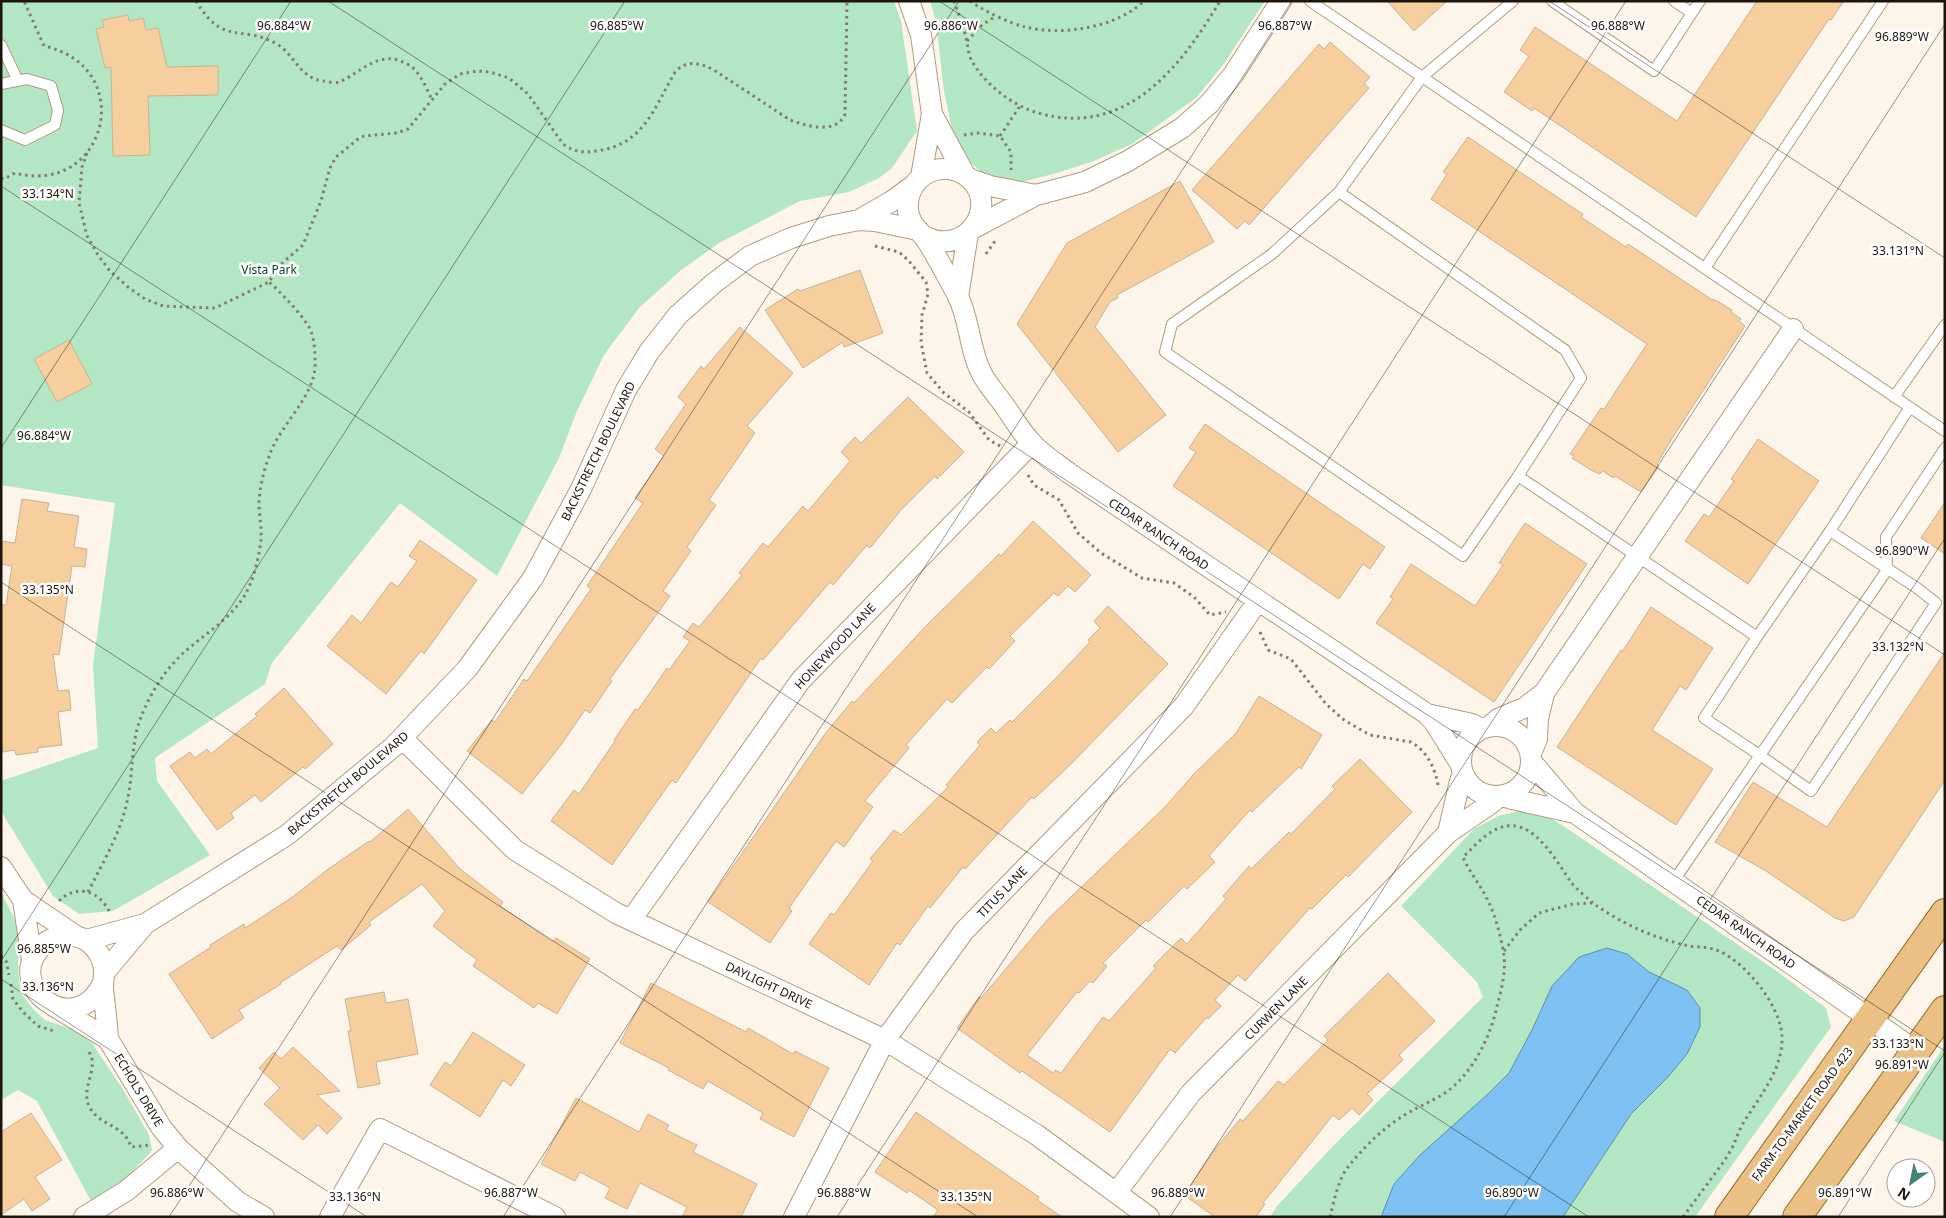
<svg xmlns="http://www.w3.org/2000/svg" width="1946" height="1218" viewBox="0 0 1946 1218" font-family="'Noto Sans',sans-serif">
  <rect width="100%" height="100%" fill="#fef5ea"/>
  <path fill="#b3e6c2" d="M1,1H894L901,21L917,131L892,168L879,178L849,192L800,201L719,243L680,271L639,308L604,355L577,411L559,458L497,576L400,503L272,663L265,684L155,758L157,781L210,855L113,911L79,914L53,896L1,811V781L98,748L93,665L115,503L1,485Z
    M930,1H1265L1223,65L1196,98L1132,144L1094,161L1057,173L1022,182L997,178L983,173L971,163L958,148L953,134L944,92L936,21Z
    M1524,810L1545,815L1565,827L1778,972L1826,1008L1831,1027L1695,1217H1270L1277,1206L1333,1146L1483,997L1477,982L1401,906L1474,829L1498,816Z
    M1,892L14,918L21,937L18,961L19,980L23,996L34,1010L45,1020L74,1030L92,1043L124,1091L149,1135L152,1150L149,1154L125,1179L91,1201L37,1101L18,1090L1,1100Z
    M1945,1045V1142L1894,1121Z"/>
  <path fill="#7cc1f1" stroke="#608dac" d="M1607,948L1627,954L1649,972L1687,990L1700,1008V1027L1687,1054L1668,1077L1631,1114L1563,1217H1381L1394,1184L1420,1155L1488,1094L1509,1073L1533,1028L1552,986L1579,957Z"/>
  <path fill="#f7ce9d" stroke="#c8b298" d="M1387,1H1447L1414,31Z
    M1757,1H1844L1831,20L1829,19L1696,217L1534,108L1532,111L1504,92L1529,56L1520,50L1535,27L1677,121Z
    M128,15L129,21L143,18L146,30L158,28L167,67L218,66V95L148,96L150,155L113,156L111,67L105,68L96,29L104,27L102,20Z
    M1330,42L1370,77L1364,84L1369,88L1249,225L1245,221L1237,229L1192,190L1319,44L1324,49Z
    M1468,137L1569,205L1583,214L1581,217L1626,247L1628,244L1711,299L1717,301L1732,310L1731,312L1741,319L1739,321L1745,326L1671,440L1657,464L1659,466L1641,492L1615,476L1613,478L1603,471L1600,474L1591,470L1572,458L1574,456L1570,454L1601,408L1604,409L1647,344L1431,199L1447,174L1443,172Z
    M1180,181L1214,242L1117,295L1118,298L1110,302L1095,327L1166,415L1118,452L1017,324L1067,243Z
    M860,270L883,333L844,347L843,342L803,368L765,310L798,289L800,291Z
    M740,327L793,373L747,426L755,433L709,500L716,505L687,547L691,551L663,591L670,596L610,679L612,681L590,713L585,710L561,745L522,794L467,751L492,720L495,722L524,679L527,681L591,589L587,586L643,503L635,498L664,456L655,449L686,404L678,397L701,366L704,369Z
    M69,340L92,384L57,402L34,359Z
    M908,397L964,452L937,479L935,476L901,510L870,548L867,545L833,585L830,582L763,660L761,658L676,783L672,780L612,865L551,821L574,790L579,794L615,741L614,740L635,709L638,710L667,668L669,670L690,641L683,637L693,623L699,627L742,575L739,573L763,543L768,547L803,506L808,511L850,461L841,452L855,437L861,443Z
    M1205,424L1385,547L1370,569L1363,564L1339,599L1173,486L1196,452L1189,448Z
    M1758,439L1819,481L1748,584L1685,541L1704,514L1709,517L1734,481L1731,479Z
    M22,499L49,503L47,511L79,516L74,547L87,549L85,567L72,566L59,655L53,654L58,691L69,690L71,710L58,712L62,745L37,748L38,752L16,755L15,750L3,752L1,737V605H6L12,566L1,564V541L15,543Z
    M1945,502V554L1921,538Z
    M1033,521L1091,575L1075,592L1068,586L1058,596L1054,593L1010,636L1015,641L989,669L987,667L952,703L947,699L906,745L909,748L865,801L873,807L844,847L836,841L789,908L792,911L770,943L708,902L825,734L852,701L854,703L927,625L999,554L1001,556Z
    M1525,523L1587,564L1494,702L1376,623L1393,599L1390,597L1411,564L1475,606L1503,565L1499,563Z
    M420,540L477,580L424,654L421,651L386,694L327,646L352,615L361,623L391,582L398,587L417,561L409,556Z
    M1108,606L1168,664L1071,764L1034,799L1032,797L965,869L963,867L930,908L928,906L900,945L897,943L869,985L809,944L831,913L834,915L873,861L870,859L894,830L901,835L948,787L946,785L980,745L977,742L991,728L996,733L1010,720L1012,722L1056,678L1090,642L1088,640L1100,628L1094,621Z
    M1651,607L1713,648L1686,690L1680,686L1652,730L1713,769L1676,825L1557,747L1621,650L1622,652Z
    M1945,652V780L1854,917L1844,921L1835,918L1766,871L1715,842L1753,782L1827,827Z
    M284,688L333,744L305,769L303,767L261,802L255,795L231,813L234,818L217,830L170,766L190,752L195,758L207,749L211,754L257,716L255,714Z
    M1259,696L1322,735L1301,769L1299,767L1252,812L1250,810L1209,856L1215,862L1187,889L1184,886L1148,922L1146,920L1103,963L1107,966L1093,983L1090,981L1079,993L1077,992L1027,1055L1053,1073L1055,1070L1061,1073L1103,1017L1109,1021L1156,968L1153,966L1181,938L1187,944L1226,899L1223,896L1249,866L1251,869L1289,832L1291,834L1335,789L1332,786L1360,759L1412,812L1348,877L1346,875L1312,909L1310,908L1245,981L1238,975L1215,1000L1221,1006L1208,1019L1207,1017L1175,1053L1170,1049L1110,1132L1022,1071L1020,1073L957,1028L979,997L981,998L1049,918L1166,806L1193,775L1236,733Z
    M408,809L460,869L503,902L500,906L553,942L556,938L590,959L557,1014L538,1003L534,1008L473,966L477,960L433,926L445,911L422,884L369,922L371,925L341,950L337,946L280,983L281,984L239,1010L244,1018L212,1039L169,974L211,947L210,945L244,924L245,928L294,896L327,870L369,841L370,842Z
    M1388,973L1435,1021L1399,1055L1403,1060L1367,1094L1373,1100L1359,1115L1352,1108L1339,1120L1333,1115L1263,1203L1265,1204L1256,1217H1215L1184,1195L1215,1149L1240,1119L1243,1121L1278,1081L1284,1085L1328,1040L1324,1036Z
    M651,983L746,1032L748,1028L793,1054L795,1051L829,1068L794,1137L760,1119L763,1113L708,1081L703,1089L668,1070L669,1068L620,1043Z
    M384,992L386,1003L408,999L418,1054L376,1062L380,1084L358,1088L348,1031H351L345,999Z
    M473,1032L525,1065L511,1086L503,1080L480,1117L430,1085L445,1062L451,1066Z
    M293,1047L340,1091L317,1095L342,1118L327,1134L318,1125L303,1140L264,1104L280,1088L259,1068L274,1052L281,1059Z
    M576,1098L639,1132L648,1114L669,1125L666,1130L697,1145L693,1152L757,1184L741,1217H682L687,1207L640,1183L627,1209L605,1198L610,1188L580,1172L575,1181L541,1164Z
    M916,1112L1039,1197L1037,1200L1062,1217H933L938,1210L909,1190L907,1193L875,1172Z
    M31,1113L62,1160L35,1177L50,1199L32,1211L24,1199L1,1215V1132Z"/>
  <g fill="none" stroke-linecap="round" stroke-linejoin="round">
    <defs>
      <path id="lane" d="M1310,1L1945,431
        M1513,1L1422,77L1339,192L1272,254L1172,324L1165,352L1463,556L1518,476L1757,637
        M1552,1L1654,71L1692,13
        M1674,1L1692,13L1700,1
        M1,45L18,81
        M1,84L27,79L51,86L58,110L55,125L25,140L1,130
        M1339,192L1565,350L1581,378L1518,476
        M1705,268L1883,1
        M1894,397L1945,325
        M1830,531L1917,588L1936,603L1811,791L1761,756L1704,718L1757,637Z
        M1830,531L1910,407
        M1673,882L1887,570L1886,537L1945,448"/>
      <path id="street" d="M909,1L921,35L932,114L965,175
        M921,177L932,114
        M970,179L990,186L1036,195
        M859,220L892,201L914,185
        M972,229L1036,195L1085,182L1128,161L1182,128L1209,104L1233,75L1281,1
        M924,236C968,259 1003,201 965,175C955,169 943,167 932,171C911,179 901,204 913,224C916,230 922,233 925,238C937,256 947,276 957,294C970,319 969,350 982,374C988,386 999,397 1006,408C1014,419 1021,432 1031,442C1041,454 1056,463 1069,473L1427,714L1435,723L1461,765
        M958,297L968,233
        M1427,714L1472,724L1481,729
        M1461 761a35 35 0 1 1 70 0a35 35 0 1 1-70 0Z
        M1490,726L1498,719L1524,708L1544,693L1793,329
        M402,738L515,850L616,913L885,1040L1037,1135L1149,1217
        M1531,753L1537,739L1538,719L1544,693
        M1531,761L1575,813L1916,1051
        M1503,796L1512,799L1575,813
        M1448,833L1460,781L1463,775
        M1,867L23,900L76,936
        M23,900L32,960
        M631,920L801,680L1032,443
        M86,940L145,924
        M104,973L145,924L287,835L393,747L467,669L533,578L581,489L626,390L649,352L678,315L714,283L750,256L791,238L829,226L859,220L875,221L918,230
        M103,983C75,1042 2,986 42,946C50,937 62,934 74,936C90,938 103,954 104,970C104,977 103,983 103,989C105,1006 107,1022 108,1039
        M52,1005L108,1039L161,1127L178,1148L238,1202L264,1217
        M1116,1193L1191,1093L1448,833L1493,802L1498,796
        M84,1217L126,1191L178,1148
        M330,1217L380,1129L555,1217
        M794,1217L885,1040L964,931L1184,706L1258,601"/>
      <path id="primary" d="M1729,1217L1945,913
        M1797,1217L1945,1010"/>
    </defs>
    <use href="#lane" stroke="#b19b82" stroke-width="12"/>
    <use href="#street" stroke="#b19b82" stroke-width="22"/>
    <use href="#primary" stroke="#9a6925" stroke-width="30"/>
    <path stroke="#847c72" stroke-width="3" stroke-dasharray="2.5 4" stroke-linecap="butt" d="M196,1C223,47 242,24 277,44C295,55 300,79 324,81C328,82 335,83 339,82C343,81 346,78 349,77C365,67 379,55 398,60C403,62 408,64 412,67C421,75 427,89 432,100
      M954,1C958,13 963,25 966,38C968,45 968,56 973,63C987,86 1012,105 1038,113C1125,138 1180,69 1220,1
      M970,1C984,11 1009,23 1025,27C1062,36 1116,28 1144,1
      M967,41L982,25L996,16
      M964,135L978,133L1000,136L1011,152V170
      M1000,136L1020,106
      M87,153L82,167L79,203L87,236L98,255L110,271L128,287L145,299L163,306L215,308L269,282L280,265L303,245L321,201L330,168L336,157L358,139L364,136L397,133L408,129L445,84L460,74L477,71L490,72L509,78L528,94L563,144C574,152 583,153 596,151C644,145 654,108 675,72C687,59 700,63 714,70L790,120C806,126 837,135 845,114L847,1
      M1,178L4,179L15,173C107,197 139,67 44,46L24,1
      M875,246L899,252L908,260L926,282L928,294L922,315L921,342L927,373L944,393L969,412L989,440L1002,447
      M986,254L995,241
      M1028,475L1034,485L1059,500L1078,533L1101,553L1142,578L1174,583L1194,597L1210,615L1226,612
      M1260,632L1268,650L1291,659L1326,704L1344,720L1370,735L1411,742C1427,751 1435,768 1438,785
      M88,892C102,864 119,836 126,806C134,777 130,744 141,717C151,692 167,666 188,649C208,632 228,620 243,598C253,583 259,558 261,540C262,528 259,515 259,502C260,486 264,469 270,454C280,425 316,395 315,364C315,353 315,338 309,327C299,311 283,295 269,282
      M59,901C77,883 100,891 110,913
      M1504,951L1520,930L1539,913L1573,904L1592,903
      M1,956L6,961L9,975
      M11,984L13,999L23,1012L38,1026L54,1031
      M89,1052C100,1069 79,1089 90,1108C101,1127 124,1124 131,1147L150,1145
      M1330,1217C1334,1201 1338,1180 1348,1167C1363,1148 1382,1129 1403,1116C1420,1105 1440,1099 1455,1085C1477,1064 1491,1034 1497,1006C1502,988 1507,968 1503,950C1500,933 1495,914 1487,899C1480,884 1469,872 1463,857C1479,842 1496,820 1520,827C1542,834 1559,865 1571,882C1576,889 1586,897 1593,903C1620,923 1656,939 1689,946C1699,947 1709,947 1719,951C1746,963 1781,1006 1782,1037C1783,1070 1759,1097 1742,1125C1737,1135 1734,1146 1728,1155C1714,1176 1698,1196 1683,1217"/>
    <use href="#lane" stroke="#fff" stroke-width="10"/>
    <use href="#street" stroke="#fff" stroke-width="20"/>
    <use href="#primary" stroke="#ebc085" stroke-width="28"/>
  </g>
  <path fill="none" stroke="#1d150c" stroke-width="1" stroke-opacity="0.45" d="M328,1L1945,1051M939,1L1945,655M1549,1L1945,258M1,186L1589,1217M1,448L291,1M1,582L978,1217M1,961L625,1M1,979L367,1217M169,1217L959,1M503,1217L1292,1M837,1217L1626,1M1170,1217L1945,24M1504,1217L1945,538M1838,1217L1945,1052"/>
  <g text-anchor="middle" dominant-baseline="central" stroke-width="5" stroke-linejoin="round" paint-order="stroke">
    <g font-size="12" fill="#073f21" stroke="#fff">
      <text x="269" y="269">Vista Park</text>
    </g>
    <g font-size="12" fill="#1d150c" stroke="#fff">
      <text transform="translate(598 451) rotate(-64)">BACKSTRETCH BOULEVARD</text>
      <text transform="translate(1159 534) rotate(34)">CEDAR RANCH ROAD</text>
      <text transform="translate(835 646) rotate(-47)">HONEYWOOD LANE</text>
      <text transform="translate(348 783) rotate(-40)">BACKSTRETCH BOULEVARD</text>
      <text transform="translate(1002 892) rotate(-46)">TITUS LANE</text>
      <text transform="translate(1746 932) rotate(35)">CEDAR RANCH ROAD</text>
      <text transform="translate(769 985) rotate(25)">DAYLIGHT DRIVE</text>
      <text transform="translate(1276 1008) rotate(-45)">CURWEN LANE</text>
      <text transform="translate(139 1090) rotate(59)">ECHOLS DRIVE</text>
      <text transform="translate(1802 1114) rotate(-54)">FARM-TO-MARKET ROAD 423</text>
    </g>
  </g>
  <g font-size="12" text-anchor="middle" fill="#1d150c" stroke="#fff" stroke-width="5" stroke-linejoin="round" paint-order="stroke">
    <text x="284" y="30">96.884°W</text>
    <text x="617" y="30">96.885°W</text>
    <text x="951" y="30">96.886°W</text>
    <text x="1285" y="30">96.887°W</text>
    <text x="1618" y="30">96.888°W</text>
    <text x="1902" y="41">96.889°W</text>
    <text x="48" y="198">33.134°N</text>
    <text x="1898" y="255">33.131°N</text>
    <text x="44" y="440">96.884°W</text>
    <text x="1902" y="555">96.890°W</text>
    <text x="48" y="594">33.135°N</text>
    <text x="1898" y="651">33.132°N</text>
    <text x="44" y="953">96.885°W</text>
    <text x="48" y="991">33.136°N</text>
    <text x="1898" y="1048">33.133°N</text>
    <text x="1902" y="1069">96.891°W</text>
    <text x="177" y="1197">96.886°W</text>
    <text x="511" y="1197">96.887°W</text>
    <text x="844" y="1197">96.888°W</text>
    <text x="1178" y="1197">96.889°W</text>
    <text x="1512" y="1197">96.890°W</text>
    <text x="1845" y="1197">96.891°W</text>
    <text x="355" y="1201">33.136°N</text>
    <text x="966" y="1201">33.135°N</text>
  </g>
  <rect width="1946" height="1218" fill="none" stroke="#1d150c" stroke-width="5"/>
  <g transform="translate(1911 1183) rotate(213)"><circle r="24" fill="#ffffff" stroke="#a5a19e"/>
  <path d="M0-4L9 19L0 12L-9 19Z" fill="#418375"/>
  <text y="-8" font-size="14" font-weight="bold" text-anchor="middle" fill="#1d150c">N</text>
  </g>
</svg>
